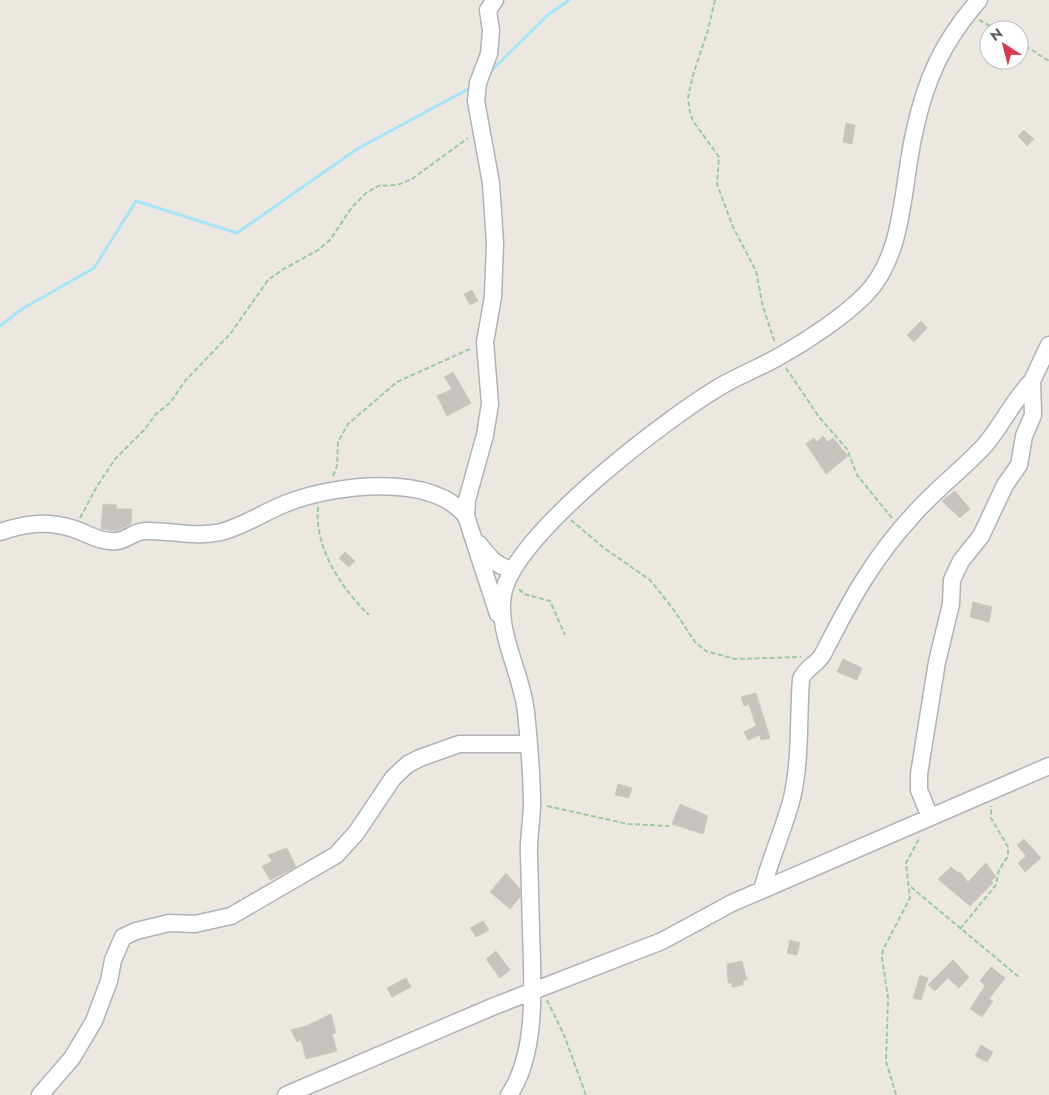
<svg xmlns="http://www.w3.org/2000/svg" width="1049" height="1095" viewBox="0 0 1049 1095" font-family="Jost,sans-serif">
  <rect width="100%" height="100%" fill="#ece7e1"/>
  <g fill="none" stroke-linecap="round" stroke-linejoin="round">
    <path stroke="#a5e5f9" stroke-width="3" d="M490,72L549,14L569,0
      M0,326L22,309L94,268L136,201L237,233L357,149L472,87"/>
  </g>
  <path fill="#c7c2be" stroke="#d0c8c0" d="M846,123L855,125L852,144L843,142Z
    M1024,130L1034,139L1027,146L1018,136Z
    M472,290L478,301L470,305L464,294Z
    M921,321L927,328L914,342L907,335Z
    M453,372L471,403L447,416L437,396L452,389L444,377Z
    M823,436L828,442L833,438L848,456L826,474L806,444L814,438L817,442Z
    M955,491L970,509L960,518L942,501Z
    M103,504L117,505L116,509H132L131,524L116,531L101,529Z
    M345,552L355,561L349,567L339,558Z
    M973,602L992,607L989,622L970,617Z
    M843,659L862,668L857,680L837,672Z
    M756,693L770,738L761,740L760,735L748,740L744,732L756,726L749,704L744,706L741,697Z
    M618,784L632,788L629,798L615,795Z
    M680,804L708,816L703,834L672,824Z
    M1024,839L1041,858L1025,872L1018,863L1026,856L1017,845Z
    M287,848L296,867L270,880L262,866L272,861L268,855Z
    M986,863L996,877L991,881L993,883L970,906L938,879L951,867L958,873L960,872L968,882Z
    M506,873L520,889V897L510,909L490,892Z
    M483,921L489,930L476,937L470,928Z
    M790,940L800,943L797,955L787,953Z
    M496,951L510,970L500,978L486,959Z
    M953,960L969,977L959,988L948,978L935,991L928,985Z
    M742,961L747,980H743V985L732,987V983H728L727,964Z
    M991,967L1005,978L989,999L993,1001L982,1017L970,1009L985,986L980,981Z
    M920,975L928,978L921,1000L913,998Z
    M406,978L411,987L392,997L387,988Z
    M331,1014L336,1033L332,1034L337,1051L306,1059L301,1040L297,1042L291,1030L306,1026Z
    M981,1045L993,1052L987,1062L975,1056Z"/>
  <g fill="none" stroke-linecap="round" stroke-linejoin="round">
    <defs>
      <path id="minor" d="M495,0L488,10L491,31L489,54L478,83L476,101L491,183L495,243L493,297L485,342L490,404L485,435L467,500L466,516L498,614
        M0,532C27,523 50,520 77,530C90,535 103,543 117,541C127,540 135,531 145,531C171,530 195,538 221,532C244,526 264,512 287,503C333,485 430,472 466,516
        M479,544C489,557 497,567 513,570
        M930,817L919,790V774L937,662L951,604L952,580L961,561L981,536L1005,485L1019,465L1024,436L1033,415L1032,381L1049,345
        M762,890C770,859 784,829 792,798C801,759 798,719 801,679C807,666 817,665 823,654C850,601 873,558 914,514C936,489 963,469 985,445C1003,424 1013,400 1032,381
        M40,1095L72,1058L94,1021L109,981L113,960L123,937L136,931L169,923L195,924L231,916L336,855L356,833L393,778L408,764L420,758L459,744H528
        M286,1095L492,1007L662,941L732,903L1049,766
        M509,1095C539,1051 532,979 531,928C530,904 530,880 529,856C528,838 532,821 532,804C532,773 529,742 526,712C522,673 494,628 504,590C520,530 667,418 721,386C740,375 761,367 780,356C807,341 843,317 865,295C905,255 902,185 914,134C925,80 943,41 979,0"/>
    </defs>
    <use href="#minor" stroke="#afb3b6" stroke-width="19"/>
    <path stroke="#9dcaa0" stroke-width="2" stroke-dasharray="5 2.5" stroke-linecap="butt" d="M715,0L708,30L693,75L688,98L690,112L693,121L719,157L717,184L733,227L756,271L763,307L775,343
      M979,20L998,30
      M1019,42L1049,61
      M786,368L819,417L847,449L857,475L892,518
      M333,476L337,466L338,442L348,424L397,382L472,348
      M318,507C314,547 341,588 369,615
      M80,518L96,488L115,459L144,430L156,414L170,403L185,381L231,333L268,280L282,270L318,250L330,240L352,207L366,193L378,186L397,185L412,179L468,138
      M571,520L604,548L650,580L674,610L695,642L706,651L735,659L801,657
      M519,589L524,594L550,601L565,635
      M547,806L628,824L669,826
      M911,887L1020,978
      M960,929L996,885L999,870L1008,856V847L991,818V806
      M547,1000L564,1035L586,1095
      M896,1095L886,1061L888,998L882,957L883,950L910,898L906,863L920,837"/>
    <use href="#minor" stroke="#fff" stroke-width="16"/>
  </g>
  <g transform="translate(1004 45) rotate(324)"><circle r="24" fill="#ffffff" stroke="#bdbfc0"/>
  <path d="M0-4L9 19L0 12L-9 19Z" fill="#dc374c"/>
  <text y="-8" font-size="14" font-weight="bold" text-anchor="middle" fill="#5a5f61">N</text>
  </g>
</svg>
